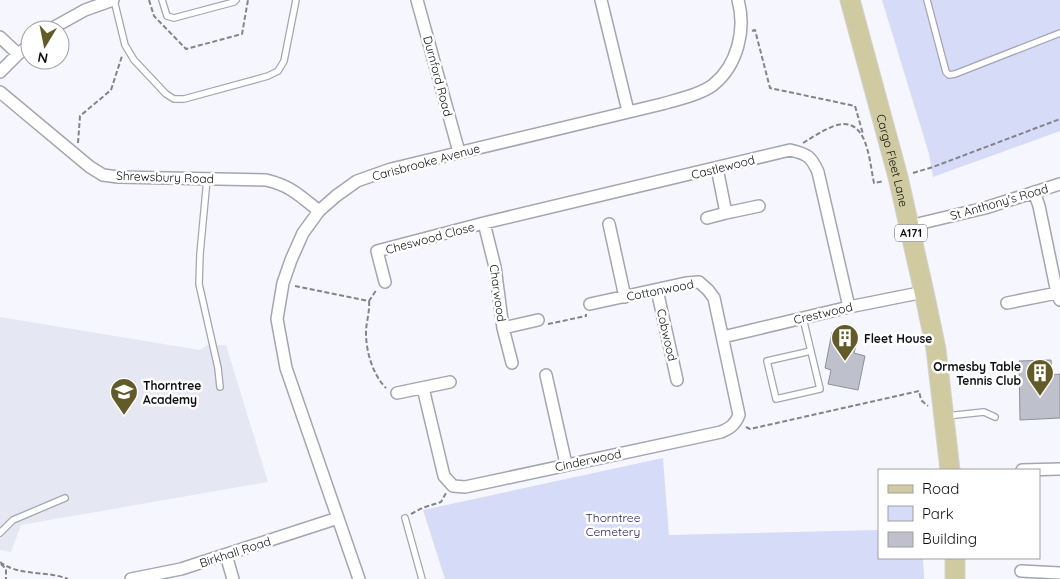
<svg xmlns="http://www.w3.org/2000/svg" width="1060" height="579" viewBox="0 0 1060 579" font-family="Quicksand,sans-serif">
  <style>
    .built { fill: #e5e7f3 }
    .green { fill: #d6dbf8 }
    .building { fill: #bec0cb; stroke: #8d8f9a }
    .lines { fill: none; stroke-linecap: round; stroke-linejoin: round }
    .lane-casing { stroke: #a3a5b0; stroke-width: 8 }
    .street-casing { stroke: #a3a5b0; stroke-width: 14 }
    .primary-casing { stroke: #d4d4d5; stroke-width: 21 }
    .path { stroke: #838489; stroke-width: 2; stroke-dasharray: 5 2.5; stroke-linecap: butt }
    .lane { stroke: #fff; stroke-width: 5.5 }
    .street { stroke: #fff; stroke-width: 11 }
    .primary { stroke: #d0caa0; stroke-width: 19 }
    .labels { text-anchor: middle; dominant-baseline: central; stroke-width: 5; stroke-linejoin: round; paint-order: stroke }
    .shield { fill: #fff; stroke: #56575a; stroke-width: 1 }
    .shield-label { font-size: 11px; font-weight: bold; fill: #0e0f13 }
    .street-label { font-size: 12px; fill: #0e0f13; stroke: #fff }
    .poi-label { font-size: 12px; font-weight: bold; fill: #0e0f13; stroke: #fff; text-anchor: start }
    .park-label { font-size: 12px; fill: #232264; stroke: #fff }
  </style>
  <rect width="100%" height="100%" fill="#f6f7fe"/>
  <path class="built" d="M0 317 200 350 207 345H226L268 482 21 525 11 552 0 550Z"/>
  <path class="green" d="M882 0H1060V131L933 177 929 154Z
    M663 458 669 535 879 530V558H923L924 579H445L423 510Z"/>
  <path class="building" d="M832 332 858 338 854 353 865 356 858 390 828 384 831 370 825 368Z
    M1051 360 1052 375 1060 374V418L1020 420 1019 361Z"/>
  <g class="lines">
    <defs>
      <path id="lane" d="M114 0 125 45 134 60 166 94 174 99H184L268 76 278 71 284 61 296 0
        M162 0 167 16 174 18 234 2 236 0
        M927 0 946 72 949 75 955 74 1060 33
        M207 179 200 254 199 284 218 368 220 387
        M803 318 820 389 776 399 767 361 811 351
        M946 416 984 412 995 417
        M405 518 422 579
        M0 533 13 520 65 498"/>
      <path id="street" d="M417 0 459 152
        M601 0 628 111
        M49 30 85 10 113 0
        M0 37 18 54
        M0 72 18 54 30 45
        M0 92 90 167 103 175 118 177 266 180C291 186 299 195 319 211
        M717 168 726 213 759 206
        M1034 192 1039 206 1057 293 1060 300
        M707 218 726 213
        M484 223 495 267 503 328 538 320
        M609 224 625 297
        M909 226 985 208 1060 184
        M385 282 377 251 484 223 790 150C807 154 811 156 818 172L849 307
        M657 290 677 380
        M1007 303 1057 293
        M503 328 512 363
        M723 337 849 307 924 292
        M546 375 566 464
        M423 388 444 476 453 486 465 487 721 432C730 428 735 425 739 415L714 298 708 290 699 282 686 283 590 304
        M397 393 450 382
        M1022 470 1060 469
        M226 555 233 579
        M1021 571 1060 573
        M131 579 181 569 338 518
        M359 579 286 368 277 319 283 283 291 260 303 233 319 211 336 196 357 181 391 169 662 104C679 99 699 95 713 85 738 65 746 29 738 0"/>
      <g id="primary">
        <path id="s1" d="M850 0 898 177 924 292 936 349 950 470"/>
        <path d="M955 579V558"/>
      </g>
    </defs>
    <use href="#lane" class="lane-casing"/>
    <use href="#street" class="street-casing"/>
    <use href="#primary" class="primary-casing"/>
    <path class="path" d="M149 0 154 16 186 49 242 34 248 0
      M752 31 755 30 770 88 855 106 863 134
      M78 143 80 116 111 90 122 56
      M803 143C813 137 823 130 834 126 868 114 869 161 874 183L884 181
      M913 173 933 167 1060 119
      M295 286 369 301 377 289
      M369 301C370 312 366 322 366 333 366 352 373 375 386 388
      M548 324 586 316V314
      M746 427 750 429 919 391 921 400 928 406
      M411 514 422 508 441 502 446 493
      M0 562C20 577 46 570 68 579
      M1 564 6 569V579"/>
    <use href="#lane" class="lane"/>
    <use href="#street" class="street"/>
    <use href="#primary" class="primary"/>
  </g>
  <defs>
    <symbol id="building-pin" viewBox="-11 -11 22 30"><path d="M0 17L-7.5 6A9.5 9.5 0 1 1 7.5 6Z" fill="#635b27" stroke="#fff"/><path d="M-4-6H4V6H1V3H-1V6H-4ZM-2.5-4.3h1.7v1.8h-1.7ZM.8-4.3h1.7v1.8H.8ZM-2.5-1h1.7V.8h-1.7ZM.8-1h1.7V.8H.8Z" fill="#fff"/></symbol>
    <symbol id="school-pin" viewBox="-11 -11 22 30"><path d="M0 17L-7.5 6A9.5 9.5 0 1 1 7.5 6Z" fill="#635b27" stroke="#fff"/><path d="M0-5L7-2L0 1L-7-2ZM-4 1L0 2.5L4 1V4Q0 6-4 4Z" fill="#fff"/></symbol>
  </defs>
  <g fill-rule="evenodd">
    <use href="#building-pin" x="829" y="322" width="32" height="43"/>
    <use href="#building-pin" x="1024" y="357" width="32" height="43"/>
    <use href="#school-pin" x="108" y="376" width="32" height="43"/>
  </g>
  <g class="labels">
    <rect class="shield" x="895" y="224.5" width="32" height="17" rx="4"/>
    <g class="shield-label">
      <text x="911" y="233">A171</text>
    </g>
    <g class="street-label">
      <text transform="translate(438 76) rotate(75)">Durnford Road</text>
      <text stroke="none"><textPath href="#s1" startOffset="166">Cargo Fleet Lane</textPath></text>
      <text transform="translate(426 162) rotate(-15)">Carisbrooke Avenue</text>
      <text transform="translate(723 167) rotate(-14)">Castlewood</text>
      <text transform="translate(165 177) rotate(2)">Shrewsbury Road</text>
      <text transform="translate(999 202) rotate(-16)">St Anthony's Road</text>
      <text transform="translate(430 238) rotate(-15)">Cheswood Close</text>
      <text transform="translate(660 290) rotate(-11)">Cottonwood</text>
      <text transform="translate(498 293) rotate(82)">Charwood</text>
      <text transform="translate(823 313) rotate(-13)">Crestwood</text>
      <text transform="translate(667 335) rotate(77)">Cobwood</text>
      <text transform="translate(588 460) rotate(-12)">Cinderwood</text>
      <text transform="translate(235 552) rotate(-18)">Birkhall Road</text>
    </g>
    <g class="poi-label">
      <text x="864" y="338">Fleet House</text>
      <text x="1021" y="366" text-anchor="end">Ormesby Table<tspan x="1021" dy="14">Tennis Club</tspan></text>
      <text x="143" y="385">Thorntree<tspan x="143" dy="14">Academy</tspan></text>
    </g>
    <g class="park-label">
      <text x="613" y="517">Thorntree<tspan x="613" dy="14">Cemetery</tspan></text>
    </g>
  </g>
  <rect x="878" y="469" width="162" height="90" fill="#ffffff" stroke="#9f9fa1"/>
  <rect x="888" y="485" width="25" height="8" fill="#d0caa0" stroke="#9f9fa1"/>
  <text x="922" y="494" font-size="15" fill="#0e0f13">Road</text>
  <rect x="888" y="506" width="25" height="15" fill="#d6dbf8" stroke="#9f9fa1"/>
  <text x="922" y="519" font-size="15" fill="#0e0f13">Park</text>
  <rect x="888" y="532" width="25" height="15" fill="#bec0cb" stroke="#9f9fa1"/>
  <text x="922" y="544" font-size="15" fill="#0e0f13">Building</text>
  <g transform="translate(45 45) rotate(190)"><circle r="24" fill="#ffffff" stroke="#9f9fa1"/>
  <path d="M0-4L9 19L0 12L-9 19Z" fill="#635b27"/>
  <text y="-8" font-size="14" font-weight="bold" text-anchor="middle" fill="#0e0f13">N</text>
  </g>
</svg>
